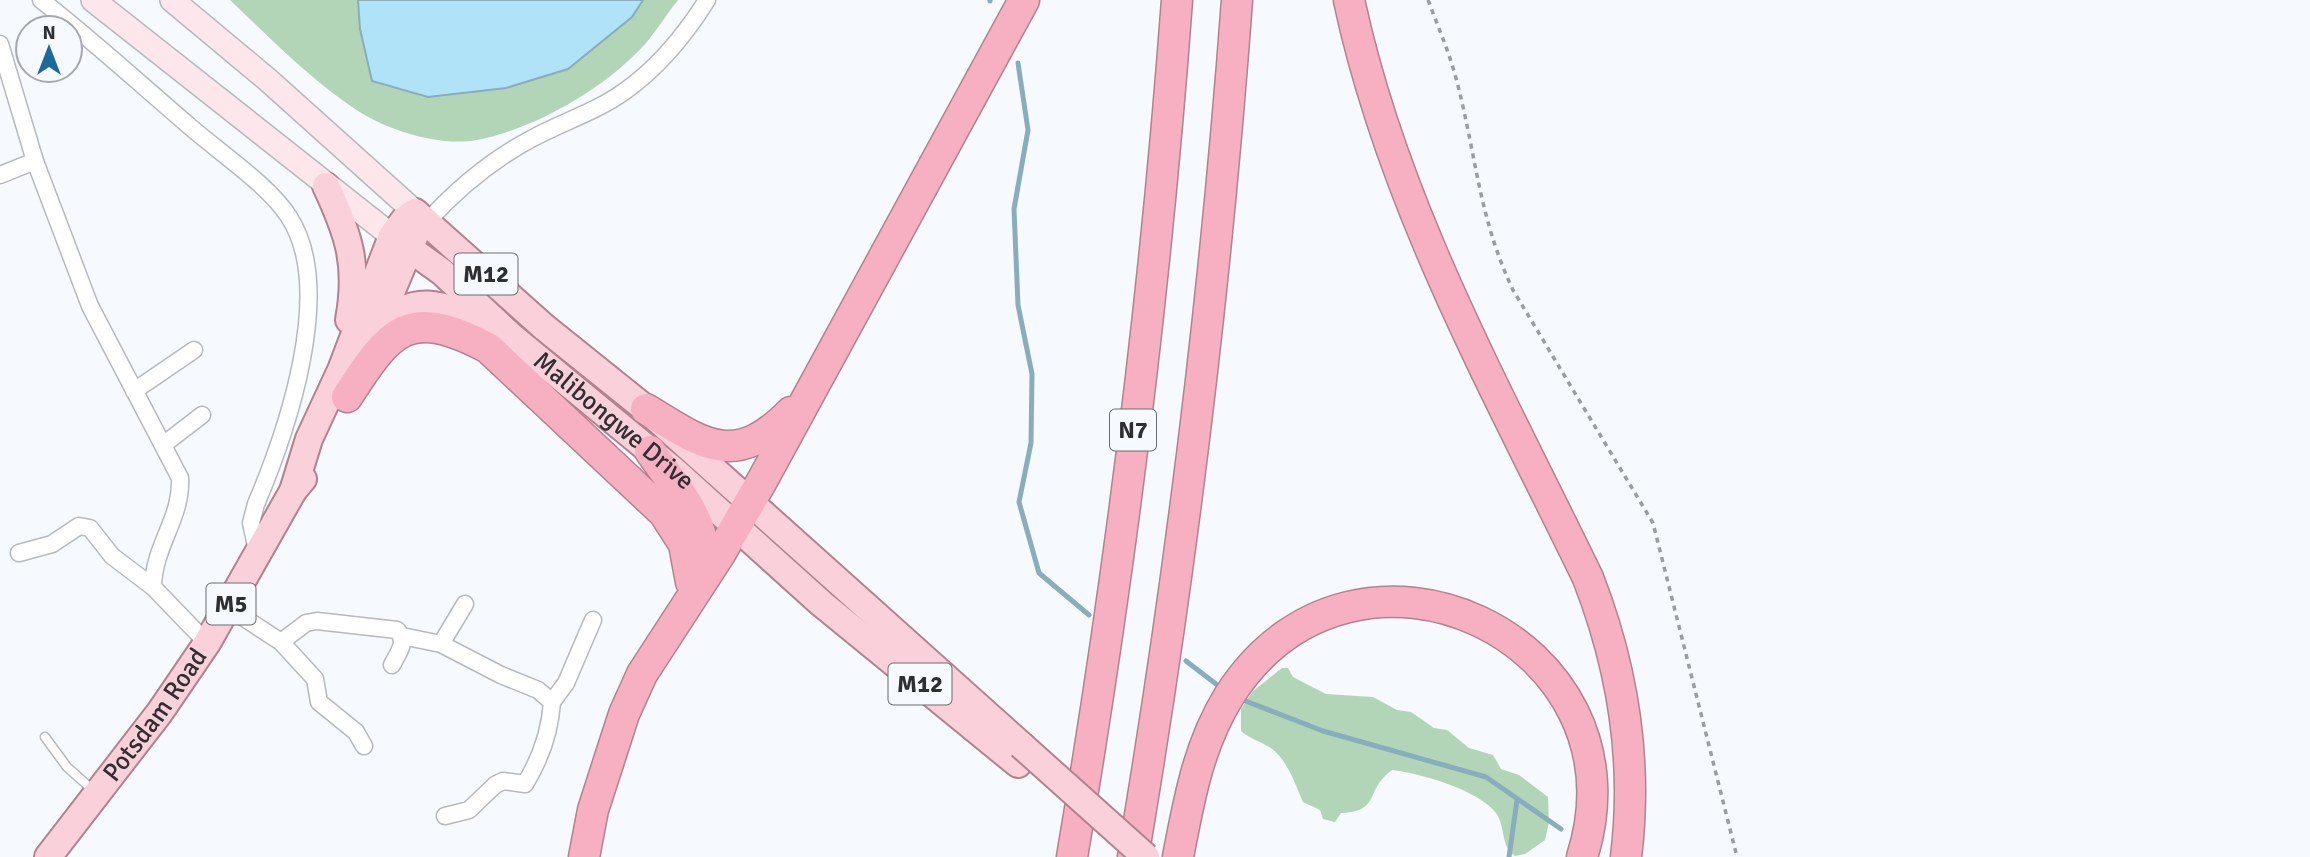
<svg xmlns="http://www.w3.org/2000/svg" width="2310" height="857" viewBox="0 0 2310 857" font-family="Signika,sans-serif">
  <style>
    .green { fill: #b3d5b7 }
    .water { fill: #b0e3f7; stroke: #89adbc; stroke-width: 2 }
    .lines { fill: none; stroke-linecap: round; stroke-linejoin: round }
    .stream { stroke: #89adbc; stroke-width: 5 }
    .lane-casing { stroke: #b6b9bd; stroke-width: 11 }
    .street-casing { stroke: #b6b9bd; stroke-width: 19 }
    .secondary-casing { stroke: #b6b9bd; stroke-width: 26 }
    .primary-casing { stroke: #b1838f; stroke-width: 30 }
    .highway-casing { stroke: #b1838f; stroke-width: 33 }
    .path { stroke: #9a9ca0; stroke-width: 3.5; stroke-dasharray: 5 5; stroke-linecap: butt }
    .lane { stroke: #fff; stroke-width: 8 }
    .street { stroke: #fff; stroke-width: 16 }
    .secondary { stroke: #fde7ec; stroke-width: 23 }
    .primary { stroke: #fad0da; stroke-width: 26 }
    .highway { stroke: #f7b0c1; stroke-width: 30 }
    .primary-bridge-casing { stroke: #b1838f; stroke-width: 30; stroke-linecap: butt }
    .primary-bridge { stroke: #fad0da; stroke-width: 26 }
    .labels { text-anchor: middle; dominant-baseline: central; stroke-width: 6; stroke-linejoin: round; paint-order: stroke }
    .shield { fill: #f6f9fe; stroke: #6a6c6e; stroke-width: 2 }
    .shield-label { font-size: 24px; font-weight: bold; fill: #2e2f31 }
    .street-label { font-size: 26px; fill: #2e2f31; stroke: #f6f9fe }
  </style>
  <rect width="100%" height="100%" fill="#f6f9fe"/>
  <path class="green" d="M230 0H358L360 29 632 17 643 0H678C667 14 657 30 646 43 606 88 535 129 477 140 439 147 386 130 355 109 309 78 270 38 230 0Z
    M1282 668H1288L1293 677 1326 694 1373 697 1397 710 1411 712 1434 728 1447 730 1469 748 1493 755 1501 769 1519 775 1548 797 1549 822 1545 840 1525 854 1515 856C1500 846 1506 827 1496 813 1479 790 1419 773 1392 770 1363 792 1382 811 1341 813L1335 822 1323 819 1320 810 1303 802C1295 784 1288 761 1271 748 1262 742 1250 739 1241 731V709L1253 691Z"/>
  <path class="water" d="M358 0H643L632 17 568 69 506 88 428 97 372 81 360 29Z"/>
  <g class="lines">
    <path class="stream" d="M990 0V1
      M1018 63 1028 130 1014 209 1018 305 1032 374 1031 443 1019 502 1039 573 1089 615
      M1186 661 1216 684
      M1243 700 1323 731 1486 777 1561 829
      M1509 857 1517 800"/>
    <defs>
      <path id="lane" d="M45 737 67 767 95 792"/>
      <path id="street" d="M41 0C91 39 138 82 187 124 216 150 269 185 289 217 336 289 287 431 256 504L251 523 258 555
        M0 44 35 161 90 306 180 478C182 519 154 544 153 587L207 643
        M0 175 35 161
        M427 222C456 190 492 160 531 139 562 122 596 112 625 91 659 67 685 35 707 0
        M134 391 194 350
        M163 445 202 415
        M19 553 52 544 79 526 90 528 112 556 153 587
        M229 608 281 642 315 679 319 702 356 732 364 746
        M402 636 441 644 501 675 538 690 552 702C550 732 541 758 525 784L503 781 495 785 469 810 445 816
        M281 642 306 623 317 621 397 630C408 642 398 653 392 665
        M441 644 465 604
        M552 702 566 683 593 620"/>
      <path id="secondary" d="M93 0 392 236
        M172 0 268 80 415 212"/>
      <g id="primary">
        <path d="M326 186C349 235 359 265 349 320"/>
        <path id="s1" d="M392 236 442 272 511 336 672 469 822 604 1018 764"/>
        <path d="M378 330C414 289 444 305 487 325"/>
        <path d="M360 367 415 235"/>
        <path d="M293 491 309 439 341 370 392 236 405 219 415 212 544 327 646 409 1021 745"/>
        <path id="s2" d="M48 857 160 712 207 643 293 491 303 479"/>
      </g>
      <path id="highway" d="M1349 0C1393 206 1497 390 1588 578 1623 668 1638 760 1626 857
        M347 397C391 329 408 306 488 348L664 513 684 544 691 582
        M646 409C704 445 735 469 791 412
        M650 451C669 479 701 514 703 549
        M584 857 593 810 624 714 642 674 720 554 763 479 1024 0
        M1072 857C1120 574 1156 287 1177 0
        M1133 857C1181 573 1216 287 1237 0
        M1178 857C1189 800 1198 746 1229 696 1354 499 1651 639 1582 857"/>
    </defs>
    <use href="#lane" class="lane-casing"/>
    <use href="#street" class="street-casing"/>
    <use href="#secondary" class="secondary-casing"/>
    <use href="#primary" class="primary-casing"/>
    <use href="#highway" class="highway-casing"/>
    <path class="path" d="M1428 0C1437 24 1447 47 1454 71 1476 149 1477 214 1513 290L1653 523 1737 857"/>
    <use href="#lane" class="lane"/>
    <use href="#street" class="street"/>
    <use href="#secondary" class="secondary"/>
    <use href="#primary" class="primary"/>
    <use href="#highway" class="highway"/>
    <defs>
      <path id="primary-bridge" d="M1021 745 1146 857"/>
    </defs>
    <use href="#primary-bridge" class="primary-bridge-casing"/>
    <use href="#primary-bridge" class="primary-bridge"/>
  </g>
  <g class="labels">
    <g class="shield">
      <rect x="454.5" y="253.5" width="63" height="41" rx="5"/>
      <rect x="1110" y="409.5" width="46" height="41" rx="5"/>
      <rect x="206.5" y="583.5" width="49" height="41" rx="5"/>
      <rect x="888.5" y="663.5" width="63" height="41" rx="5"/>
    </g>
    <g class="shield-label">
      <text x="486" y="274">M12</text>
      <text x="1133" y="430">N7</text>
      <text x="231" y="604">M5</text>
      <text x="920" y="684">M12</text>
    </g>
    <g class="street-label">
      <text stroke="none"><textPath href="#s1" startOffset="289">Malibongwe Drive</textPath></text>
      <text stroke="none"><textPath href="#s2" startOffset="178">Potsdam Road</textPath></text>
    </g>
  </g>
  <g transform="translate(49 49)"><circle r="33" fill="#f6f9fe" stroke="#a6a8ac" stroke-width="2"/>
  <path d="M0-5L12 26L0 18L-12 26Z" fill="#1d699c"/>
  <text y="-10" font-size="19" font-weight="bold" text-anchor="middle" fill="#2e2f31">N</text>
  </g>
</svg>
